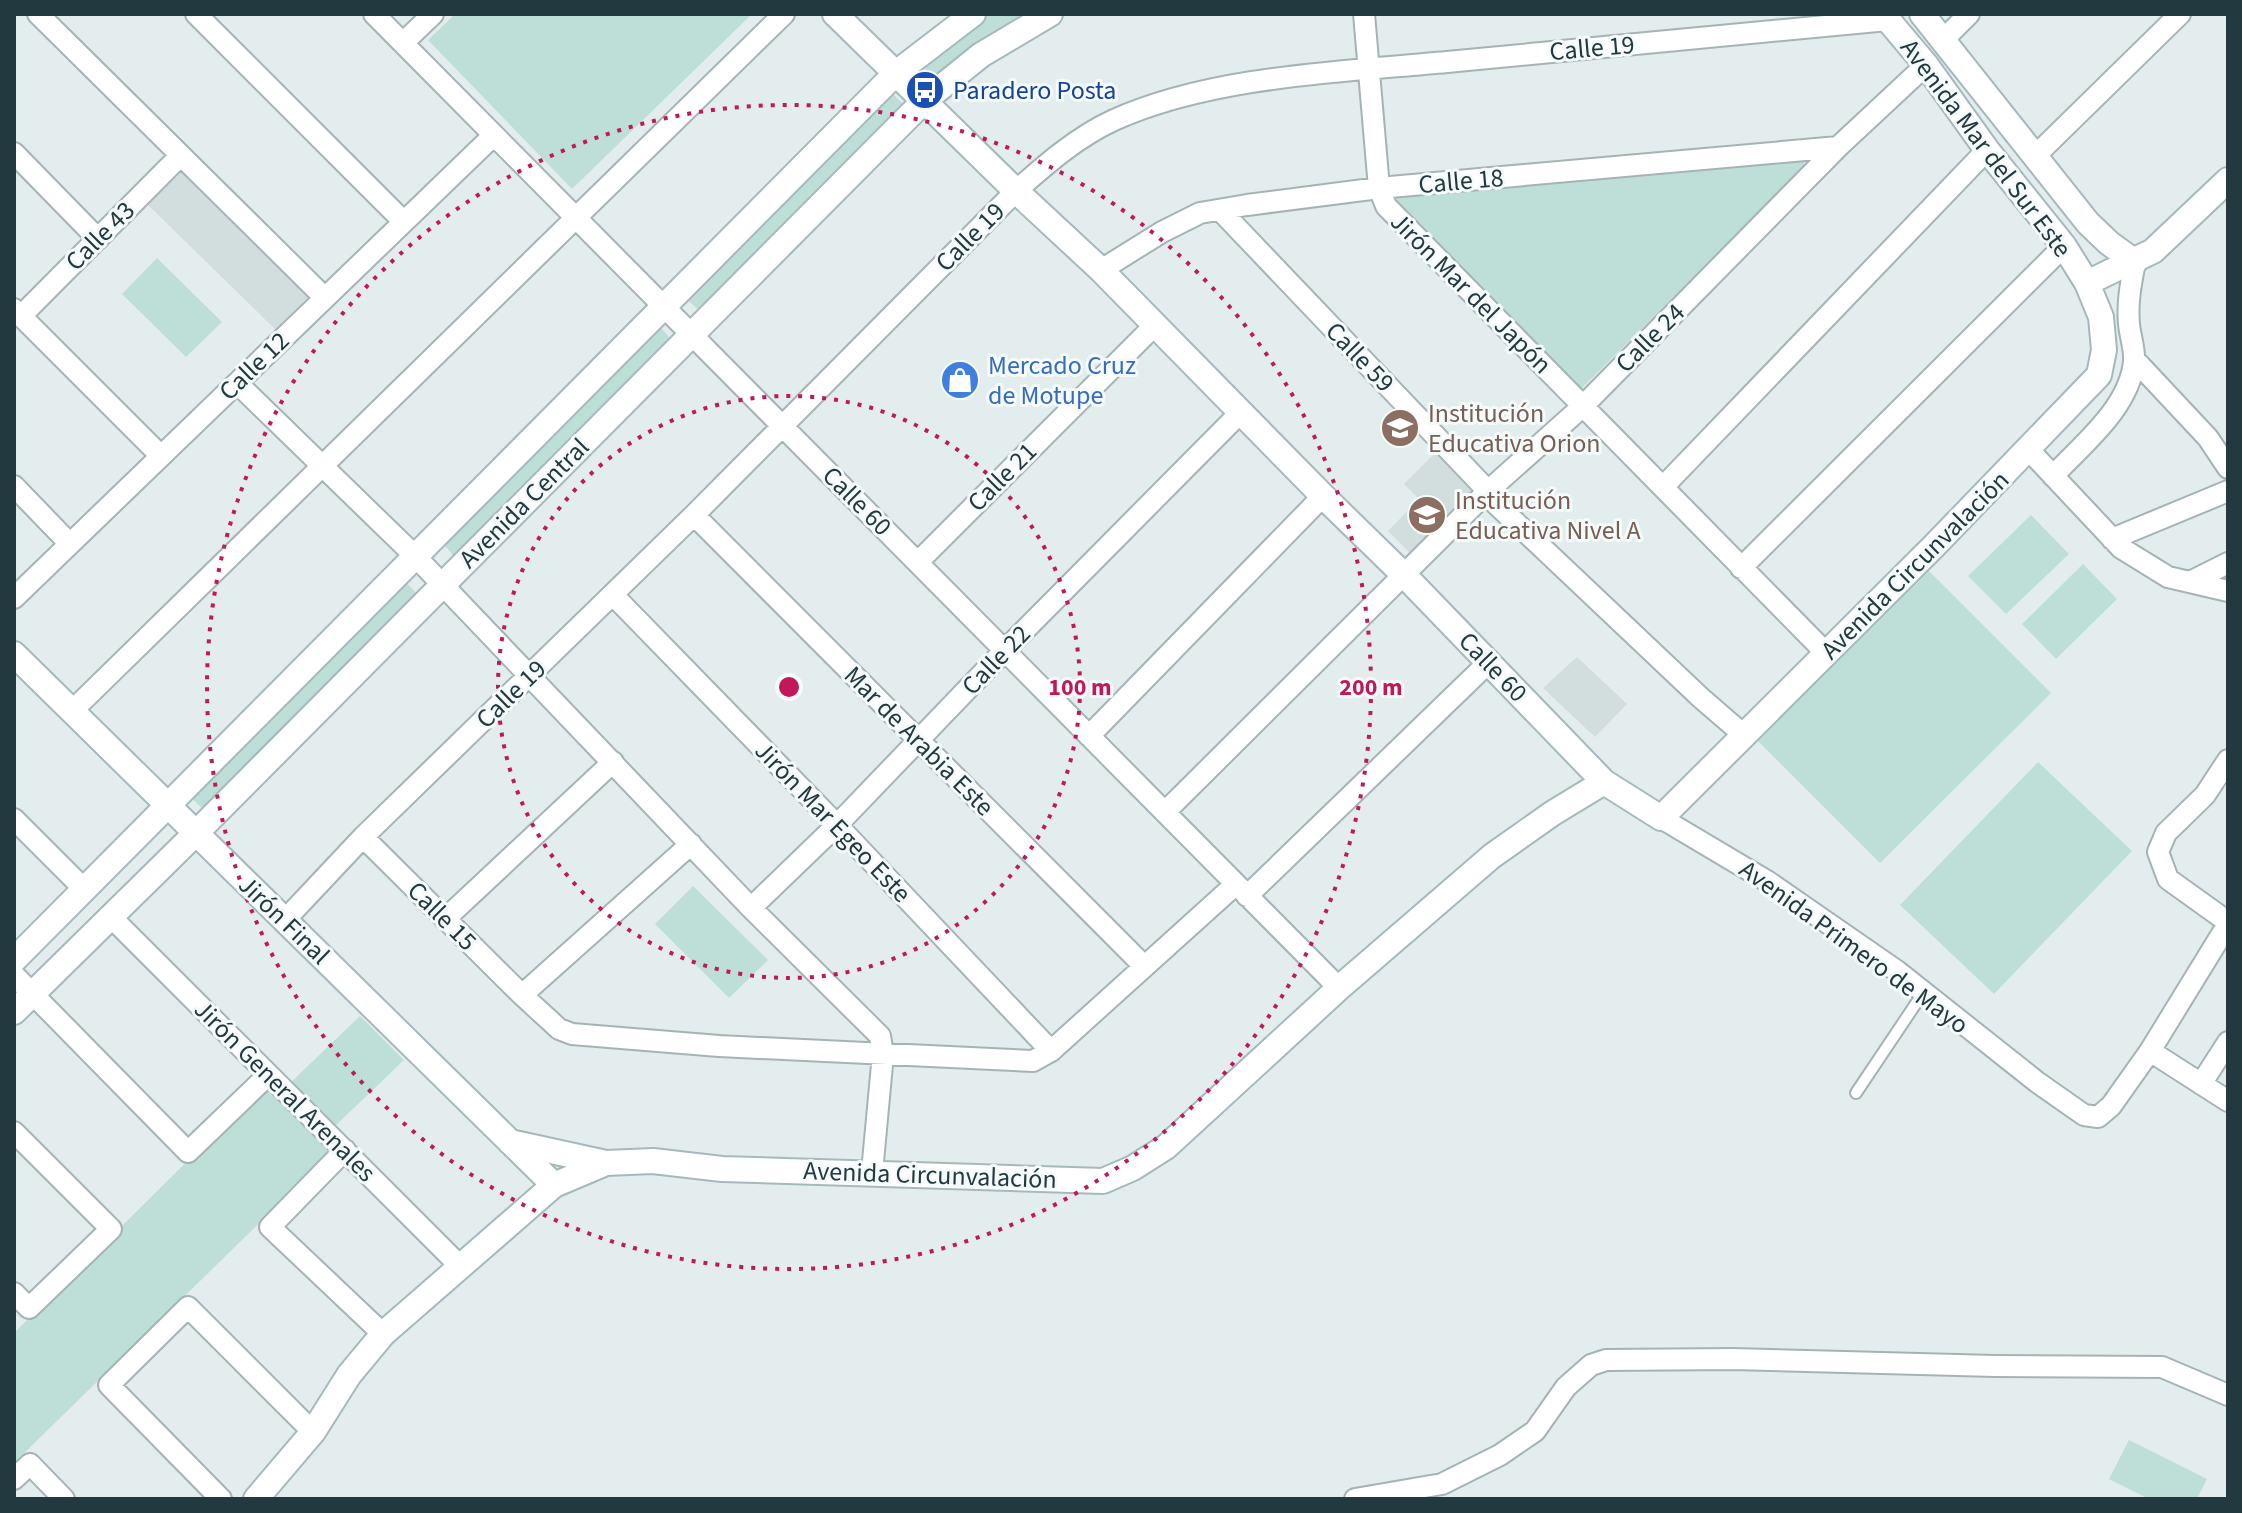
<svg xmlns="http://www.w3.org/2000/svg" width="2242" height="1513" viewBox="0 0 2242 1513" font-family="'Source Sans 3',sans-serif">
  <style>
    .built { fill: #d2ddde }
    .green { fill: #bddfd7 }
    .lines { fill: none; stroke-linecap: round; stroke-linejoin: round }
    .lane-casing { stroke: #a6b3b6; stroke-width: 14 }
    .street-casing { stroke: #a6b3b6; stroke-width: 24 }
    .secondary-casing { stroke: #a5b9bd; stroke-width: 28 }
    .lane { stroke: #fff; stroke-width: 10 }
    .street { stroke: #fff; stroke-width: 20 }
    .secondary { stroke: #fff; stroke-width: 24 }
    .ring { fill: none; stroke: #c2185b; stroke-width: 4; stroke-dasharray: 4 8 }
    .labels { text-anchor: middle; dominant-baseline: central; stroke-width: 6; stroke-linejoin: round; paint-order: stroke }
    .street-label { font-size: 26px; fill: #233940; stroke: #f5fafa }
    .transit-label { font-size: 26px; fill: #164399; stroke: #f5fafa; text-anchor: start }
    .shop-label { font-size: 26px; fill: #366cbe; stroke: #f5fafa; text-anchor: start }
    .education-label { font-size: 26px; fill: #785e54; stroke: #f5fafa; text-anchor: start }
    .centre { fill: #c2185b; stroke: #f5fafa; stroke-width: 4 }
    .ring-label { font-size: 24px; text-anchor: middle; font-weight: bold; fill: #c2185b; stroke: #f5fafa; stroke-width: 6; stroke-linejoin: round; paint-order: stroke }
  </style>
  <rect width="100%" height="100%" fill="#e4edee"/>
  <path class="built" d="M182 172 309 296 276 330 148 205Z
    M1437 451 1475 489 1411 554 1388 531 1419 499 1404 484Z
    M1577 657 1627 704 1595 737 1543 688Z"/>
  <path class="green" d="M455 14H752L572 189 428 40Z
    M984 14H1029L939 83 921 65Z
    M891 92 907 108 701 312 685 298Z
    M1803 161 1805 166 1576 394 1390 202 1391 197Z
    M157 258 222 322 186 357 122 294Z
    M659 325 673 342 455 558 442 542Z
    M2031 515 2069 554 2006 614 1968 576Z
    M2083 564 2117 599 2056 659 2022 624Z
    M1929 571 2051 693 1880 863 1758 741Z
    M405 581 419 596 202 808 189 796Z
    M2038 762 2132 851 1994 994 1900 905Z
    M693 886 768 960 729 998 655 924Z
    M360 1016 404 1060 332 1129 288 1085Z
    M266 1083 333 1151 14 1463V1333Z
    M2129 1440 2207 1479 2197 1499H2149L2109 1479Z"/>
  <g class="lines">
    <defs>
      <path id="lane" d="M1856 1093 1923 993"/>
      <path id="street" d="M38 14 325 298
        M196 14 404 222
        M374 14 1339 988
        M1364 14 1379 188 1386 206 1827 654
        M1943 40 1969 14
        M403 43 433 14
        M14 153 98 239
        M2035 156 2180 14
        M1220 210 1488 491 1496 504 1701 698 1745 736
        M1101 270 1162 232 1200 213 1247 205 1379 188 1838 147
        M14 309 161 456
        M21 316 180 156
        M2134 359 2208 438 2228 468
        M237 383 416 557 751 908 880 1036 883 1054 872 1172
        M2028 449 2121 548 2168 577 2228 591
        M2053 476C2083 444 2130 407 2134 361 2135 349 2130 336 2129 324 2127 302 2131 283 2135 262
        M14 486 70 544
        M1663 487 1987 150
        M694 515 1144 966
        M2112 539 2228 491
        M918 562 1155 325
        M1741 568 2064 246
        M2190 582 2228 563
        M613 595 837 825 1051 1051
        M14 598 494 135
        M71 712 784 14
        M1089 736 1323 496
        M2228 760 2205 795 2166 833 2158 852 2168 879 2228 922
        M1166 811 1488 491 1583 406 1838 147 1926 65
        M1661 818 1767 881 1897 971 2037 1082 2084 1115 2098 1117 2111 1106 2150 1051 2228 924
        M14 819 85 890
        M363 837 522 995 559 1029 572 1034 719 1046 1033 1061 1051 1051 1236 884
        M1247 896 1489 662
        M751 908 837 825 1005 650 1241 412
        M111 917 460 1266
        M445 919 613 762
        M284 921 363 837 694 515 1016 191C1045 165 1077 137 1114 120 1212 76 1340 72 1447 62 1594 48 1741 34 1888 20
        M14 975 188 1152 268 1075
        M522 995 691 844
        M2150 1051 2228 1101
        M2201 1084 2228 1042
        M14 1132 111 1229 29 1308 14 1293
        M345 1150 270 1227 383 1334
        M14 1479 30 1464 64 1499
        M221 1499 109 1385 188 1307 313 1432
        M1355 1499 1442 1484 1500 1455 1535 1431 1566 1387 1591 1365 1606 1360 1733 1359 1995 1366 2162 1367 2228 1395"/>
      <path id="secondary" d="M835 14 1016 191 1101 270 1323 496 1405 576 1604 782 1661 818 1934 546 2099 375 2104 350 2101 317 2087 283 2064 246 1987 150 1926 65 1883 14
        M1922 14 2088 223 2109 243 2135 262
        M2087 283 2153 251 2228 180
        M14 654 554 1185
        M14 960 896 73 973 14
        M14 1012 195 834 924 101 981 55 1050 14
        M510 1142 606 1163
        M256 1499 313 1432 349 1375 383 1334 554 1185 606 1163 653 1161 722 1169 1103 1181 1133 1168 1166 1147 1339 988 1492 856 1553 813 1604 782"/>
    </defs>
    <use href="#lane" class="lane-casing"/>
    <use href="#street" class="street-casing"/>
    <use href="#secondary" class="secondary-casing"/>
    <use href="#lane" class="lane"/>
    <use href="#street" class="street"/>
    <use href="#secondary" class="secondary"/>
  </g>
  <g class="ring">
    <circle cx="789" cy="687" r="291"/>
    <circle cx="789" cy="687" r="582"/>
  </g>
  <defs>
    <symbol id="bus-disc" viewBox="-11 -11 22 22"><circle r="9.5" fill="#1a4fb4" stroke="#f5fafa"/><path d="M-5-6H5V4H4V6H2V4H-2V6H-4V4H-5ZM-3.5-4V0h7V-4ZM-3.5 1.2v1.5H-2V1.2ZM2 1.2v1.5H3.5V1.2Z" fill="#fff"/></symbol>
    <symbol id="shop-disc" viewBox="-11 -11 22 22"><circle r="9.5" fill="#3f7fe0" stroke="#f5fafa"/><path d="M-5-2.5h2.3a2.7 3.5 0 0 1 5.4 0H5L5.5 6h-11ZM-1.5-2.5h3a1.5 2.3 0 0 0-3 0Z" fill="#fff"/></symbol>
    <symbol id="school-disc" viewBox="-11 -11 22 22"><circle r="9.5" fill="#8d6e63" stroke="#f5fafa"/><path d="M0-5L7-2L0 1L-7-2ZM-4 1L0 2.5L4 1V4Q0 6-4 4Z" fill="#fff"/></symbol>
  </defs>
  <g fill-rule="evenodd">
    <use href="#bus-disc" x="903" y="68" width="44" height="44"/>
    <use href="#shop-disc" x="938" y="358" width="44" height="44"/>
    <use href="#school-disc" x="1378" y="406" width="44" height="44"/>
    <use href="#school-disc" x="1405" y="493" width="44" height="44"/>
  </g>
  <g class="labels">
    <g class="street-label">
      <text transform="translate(1592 48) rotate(-5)">Calle 19</text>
      <text transform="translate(1986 148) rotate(53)">Avenida Mar del Sur Este</text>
      <text transform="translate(1461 181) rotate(-5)">Calle 18</text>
      <text transform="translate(100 236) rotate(-45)">Calle 43</text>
      <text transform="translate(970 237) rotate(-45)">Calle 19</text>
      <text transform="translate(1471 293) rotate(45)">Jirón Mar del Japón</text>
      <text transform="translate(1650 338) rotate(-45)">Calle 24</text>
      <text transform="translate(1360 357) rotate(46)">Calle 59</text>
      <text transform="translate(254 366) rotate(-44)">Calle 12</text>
      <text transform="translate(1002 477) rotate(-45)">Calle 21</text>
      <text transform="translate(857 501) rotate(45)">Calle 60</text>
      <text transform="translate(524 503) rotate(-45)">Avenida Central</text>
      <text transform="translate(1915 565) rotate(-45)">Avenida Circunvalación</text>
      <text transform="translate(996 660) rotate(-46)">Calle 22</text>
      <text transform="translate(1493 667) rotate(46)">Calle 60</text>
      <text transform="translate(511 694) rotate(-44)">Calle 19</text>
      <text transform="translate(919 741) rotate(45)">Mar de Arabia Este</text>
      <text transform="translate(833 822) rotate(46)">Jirón Mar Egeo Este</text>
      <text transform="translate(442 916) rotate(45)">Calle 15</text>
      <text transform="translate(284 920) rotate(44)">Jirón Final</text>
      <text transform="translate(1854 947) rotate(36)">Avenida Primero de Mayo</text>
      <text transform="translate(285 1091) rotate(45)">Jirón General Arenales</text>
      <text transform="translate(930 1175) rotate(2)">Avenida Circunvalación</text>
    </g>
    <g class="transit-label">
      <text x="953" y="90">Paradero Posta</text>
    </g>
    <g class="shop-label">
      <text x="988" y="365">Mercado Cruz<tspan x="988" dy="30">de Motupe</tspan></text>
    </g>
    <g class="education-label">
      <text x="1428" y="413">Institución<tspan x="1428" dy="30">Educativa Orion</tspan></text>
      <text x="1455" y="500">Institución<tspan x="1455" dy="30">Educativa Nivel A</tspan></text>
    </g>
  </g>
  <circle cx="789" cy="687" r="12" class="centre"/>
  <g class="ring-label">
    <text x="1080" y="695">100 m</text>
    <text x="1371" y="695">200 m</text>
  </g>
  <rect width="2242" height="1513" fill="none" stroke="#233940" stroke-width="32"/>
</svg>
